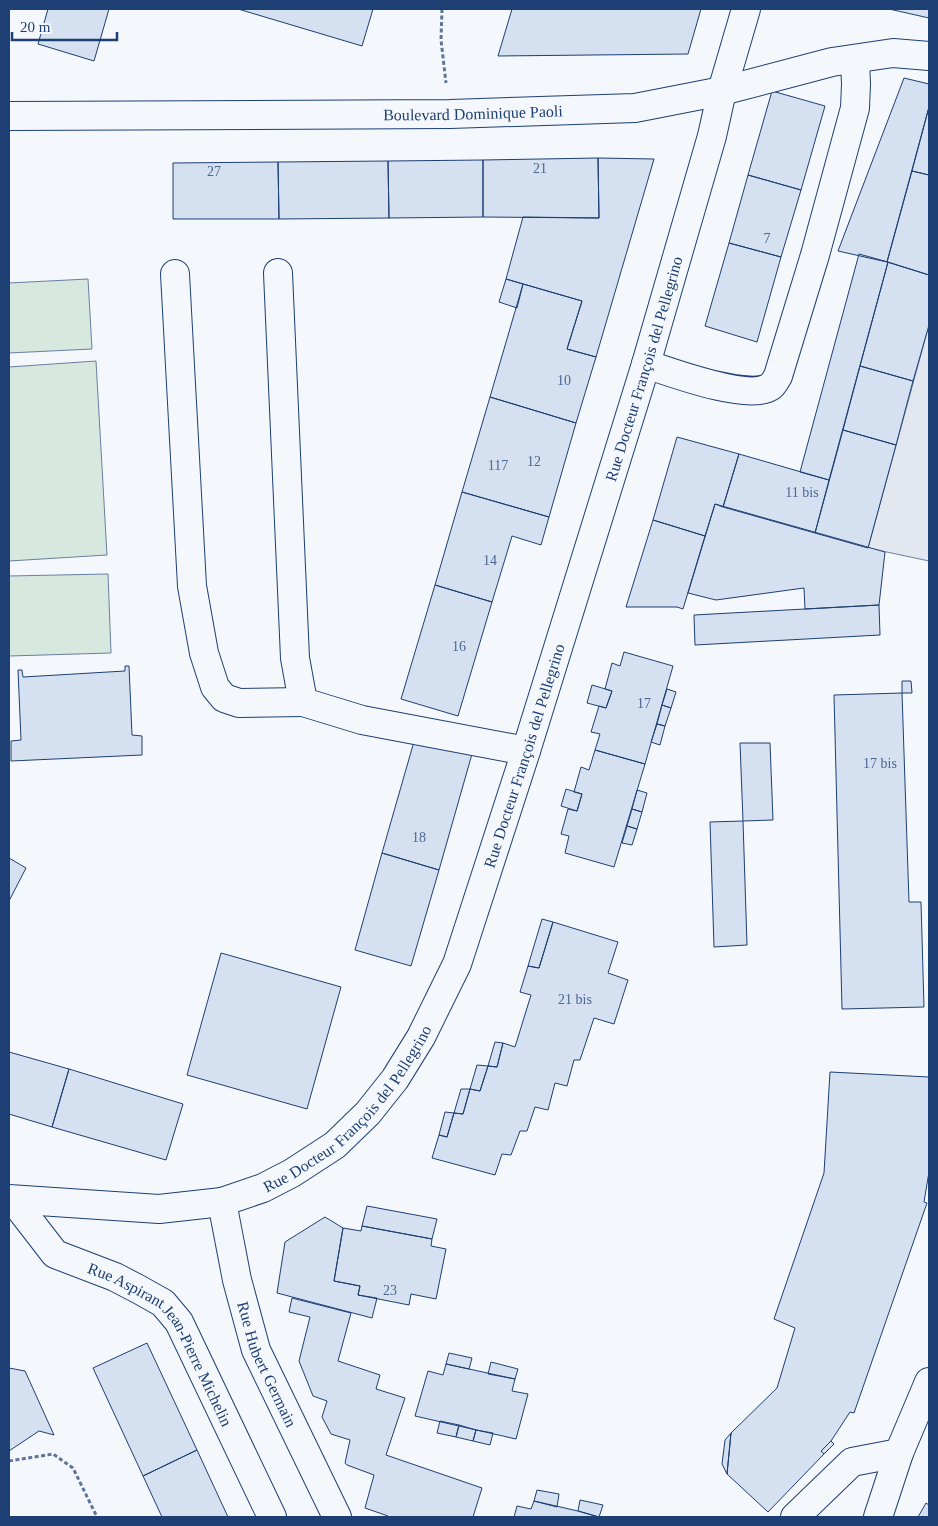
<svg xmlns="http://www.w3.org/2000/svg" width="938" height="1526" viewBox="0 0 938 1526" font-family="'Times New Roman',serif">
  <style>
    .green { fill: #d7e8df; stroke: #687fa3 }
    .parking { fill: #e3e8f0; stroke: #687fa3 }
    .building { fill: #d5e0f0; stroke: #1d3f73 }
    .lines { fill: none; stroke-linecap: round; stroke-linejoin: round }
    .minor-casing { stroke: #1d3f73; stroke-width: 30 }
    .major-casing { stroke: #1d3f73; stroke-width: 30 }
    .path { stroke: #5e769c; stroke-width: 3; stroke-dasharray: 4 2.5; stroke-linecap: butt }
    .minor { stroke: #f4f7fb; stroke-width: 28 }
    .major { stroke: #f4f7fb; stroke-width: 28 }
    .labels { text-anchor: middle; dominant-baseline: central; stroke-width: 4; stroke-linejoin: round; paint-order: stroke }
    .number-label { font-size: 14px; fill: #4b6792 }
    .street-label { font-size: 16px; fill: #1d3f73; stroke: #f4f7fb }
  </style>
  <rect width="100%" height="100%" fill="#f4f7fb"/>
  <path class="green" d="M88 279 92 349 9 353V283Z
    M96 361 107 555 9 561V367Z
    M108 574 111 653 9 656V576Z"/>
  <path class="parking" d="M929 325V561L868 548Z"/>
  <path class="building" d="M48 9H109L94 61 38 44Z
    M238 9H373L362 46Z
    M512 9H701L688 54 498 56Z
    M889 9H929V18Z
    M904 78 929 84V107L887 262 838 251Z
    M772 91 825 106 801 190 748 175Z
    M929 107V175L912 171Z
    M598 158 599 218 483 217V160Z
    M598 158 654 159 596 357 567 349 582 301 506 279 523 217 599 218Z
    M483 160V217L389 218 388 161Z
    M388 161 389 218 279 219 278 162Z
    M278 162 279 219H173V163Z
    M912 171 929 175V275L887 262Z
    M748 175 801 190 781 257 729 243Z
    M729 243 781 257 757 342 705 326Z
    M859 254 888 262 829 480 800 472Z
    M888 262 929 275V325L913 381 860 366Z
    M506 279 523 284 517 308 499 302Z
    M523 284 582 301 567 349 596 357 576 423 490 397Z
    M860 366 913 381 896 445 843 430Z
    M490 397 576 423 549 517 462 492Z
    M843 430 896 445 868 548 815 533Z
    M677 437 739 454 723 507 715 504 705 536 653 520Z
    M739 454 829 480 815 533 723 507Z
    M462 492 549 517 541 545 512 536 492 602 435 585Z
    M715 504 885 552 879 605 805 609 804 588 716 600 688 593Z
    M653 520 705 536 683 609 677 607H626Z
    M435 585 492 602 458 716 401 699Z
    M879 605 880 635 695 645 694 615Z
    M624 652 673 666 645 764 595 750 600 734 591 732 599 706 606 708 612 691 605 689 612 663 620 666Z
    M125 666H129L132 735 142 736V755L11 761V741L21 740 18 670H22L23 677 125 671Z
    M902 681H911L912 693H902Z
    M592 685 612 691 606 708 587 703Z
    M667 689 676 692 671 708 662 705Z
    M902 693 909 902H921L924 1007 842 1009 834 695Z
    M662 705 671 708 665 726 657 724Z
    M657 724 665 726 660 745 651 742Z
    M415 738 472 754 439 870 382 853Z
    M740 743H770L773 820 743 821Z
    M595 750 645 764 614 867 565 853 569 836 561 834 568 809 577 811 582 794 574 792 581 767 589 770Z
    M566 789 582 794 577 811 561 806Z
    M637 790 647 793 642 812 632 809Z
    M632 809 642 812 637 829 627 826Z
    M743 821 747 945 714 947 710 822Z
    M627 826 637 829 632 845 622 843Z
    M382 853 439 870 411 966 355 950Z
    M9 858 26 868 9 901Z
    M542 919 553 922 539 968 528 966Z
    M553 922 618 942 608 973 628 980 614 1024 594 1018 580 1060H574L567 1086 555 1083 548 1110 535 1107 527 1131H520L511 1155 502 1154 495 1175 432 1158 439 1135 447 1137 454 1113 463 1114 470 1089 480 1091 488 1066 497 1067 503 1043 515 1047 531 995 520 992 528 966 539 968Z
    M221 953 341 987 307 1109 187 1075Z
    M495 1042 503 1043 497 1067 488 1066Z
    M9 1052 69 1069 52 1127 9 1114Z
    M477 1065 488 1066 480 1091 470 1089Z
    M69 1069 183 1104 166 1160 52 1127Z
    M830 1072 929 1077V1172L924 1202 927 1203 854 1413 850 1412 831 1441 821 1451 824 1454 768 1512 727 1474 731 1433 777 1388 795 1328 774 1319 824 1173Z
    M461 1089H470L463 1114 454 1113Z
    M445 1112 454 1113 447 1137 439 1135Z
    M367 1206 437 1219 432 1239 362 1226Z
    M325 1217 343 1228 334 1281 360 1286 358 1295 377 1298 372 1318 277 1293 285 1242Z
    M362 1226 432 1239 431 1246 446 1249 436 1299 411 1294 409 1305 358 1295 360 1286 334 1281 343 1228 361 1231Z
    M292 1298 351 1313 338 1361 380 1375 376 1389 405 1398 386 1455 482 1488 473 1517H388V1516L365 1508 374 1475 347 1465 345 1463 350 1440 331 1434 322 1417 327 1401 313 1396 299 1361 310 1317 289 1312Z
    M147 1343 197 1450 143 1476 93 1368Z
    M449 1353 472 1358 469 1369 446 1364Z
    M491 1362 518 1369 515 1379 488 1374Z
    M446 1364 515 1379 512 1391 528 1394 516 1439 415 1416 428 1371 443 1375Z
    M9 1368 25 1371 54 1435 39 1431 9 1451Z
    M440 1421 459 1425 456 1437 437 1433Z
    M459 1425 476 1430 473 1441 456 1437Z
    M476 1430 493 1433 490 1445 473 1441Z
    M731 1433 727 1474 722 1464 725 1440Z
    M831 1441 834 1444 824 1454 821 1451Z
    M197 1450 228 1517H162L143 1476Z
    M537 1490 559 1494 557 1507 534 1501Z
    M580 1500 603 1505 599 1517 578 1511Z
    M534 1501 578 1511 599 1517H514L517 1506 531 1509Z
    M926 1503 929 1505V1517H918Z"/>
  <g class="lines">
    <defs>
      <g id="minor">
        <path d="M278 273 295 658 303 702 362 720 526 751"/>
        <path d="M175 274 192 586 204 653 215 687 224 698 239 703 303 702"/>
        <path d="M646 364C670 372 751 402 771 386 774 384 776 379 778 376L815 255 855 108 856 84 855 59"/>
        <path id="s1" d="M9 1199 159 1209 222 1202 263 1188 292 1173 335 1145 368 1113 395 1079 421 1037 457 964 526 751 646 364 712 136 722 91 746 9"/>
        <path id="s2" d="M14 1201 55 1254 115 1277 138 1289 163 1303 179 1322 272 1517"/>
        <path id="s3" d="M222 1202 237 1280 256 1350 337 1517"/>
        <path d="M795 1517 852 1462 899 1453"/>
        <path d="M878 1517 899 1453 929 1382"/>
      </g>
      <g id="major">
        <path id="s4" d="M9 116 450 114 635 108 722 91 832 62 893 53 929 56"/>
      </g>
    </defs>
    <use href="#minor" class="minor-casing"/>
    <use href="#major" class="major-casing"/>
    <path class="path" d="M442 9 441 40 446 83
      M9 1461 53 1454 73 1468 97 1517"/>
    <use href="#minor" class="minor"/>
    <use href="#major" class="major"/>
  </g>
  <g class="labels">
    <g class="number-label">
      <text x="540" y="168">21</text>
      <text x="214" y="171">27</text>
      <text x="767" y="238">7</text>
      <text x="564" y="380">10</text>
      <text x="534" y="461">12</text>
      <text x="498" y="465">117</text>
      <text x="802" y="492">11 bis</text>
      <text x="490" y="560">14</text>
      <text x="459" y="646">16</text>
      <text x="644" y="703">17</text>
      <text x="880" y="763">17 bis</text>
      <text x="419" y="837">18</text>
      <text x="575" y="999">21 bis</text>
      <text x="390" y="1290">23</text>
    </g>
    <g class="street-label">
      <text stroke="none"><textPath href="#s4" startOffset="464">Boulevard Dominique Paoli</textPath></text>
      <text stroke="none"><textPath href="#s1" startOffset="1185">Rue Docteur François del Pellegrino</textPath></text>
      <text stroke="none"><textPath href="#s1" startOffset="780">Rue Docteur François del Pellegrino</textPath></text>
      <text stroke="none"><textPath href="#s1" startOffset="375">Rue Docteur François del Pellegrino</textPath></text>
      <text stroke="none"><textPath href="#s2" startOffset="214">Rue Aspirant Jean-Pierre Michelin</textPath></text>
      <text stroke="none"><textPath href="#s3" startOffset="169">Rue Hubert Germain</textPath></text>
    </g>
  </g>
  <rect width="938" height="1526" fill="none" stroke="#1d3f73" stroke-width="20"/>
  <path d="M12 32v8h105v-8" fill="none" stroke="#1d3f73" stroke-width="2.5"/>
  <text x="20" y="32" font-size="15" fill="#1d3f73" stroke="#f4f7fb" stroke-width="4" paint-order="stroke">20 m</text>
</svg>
